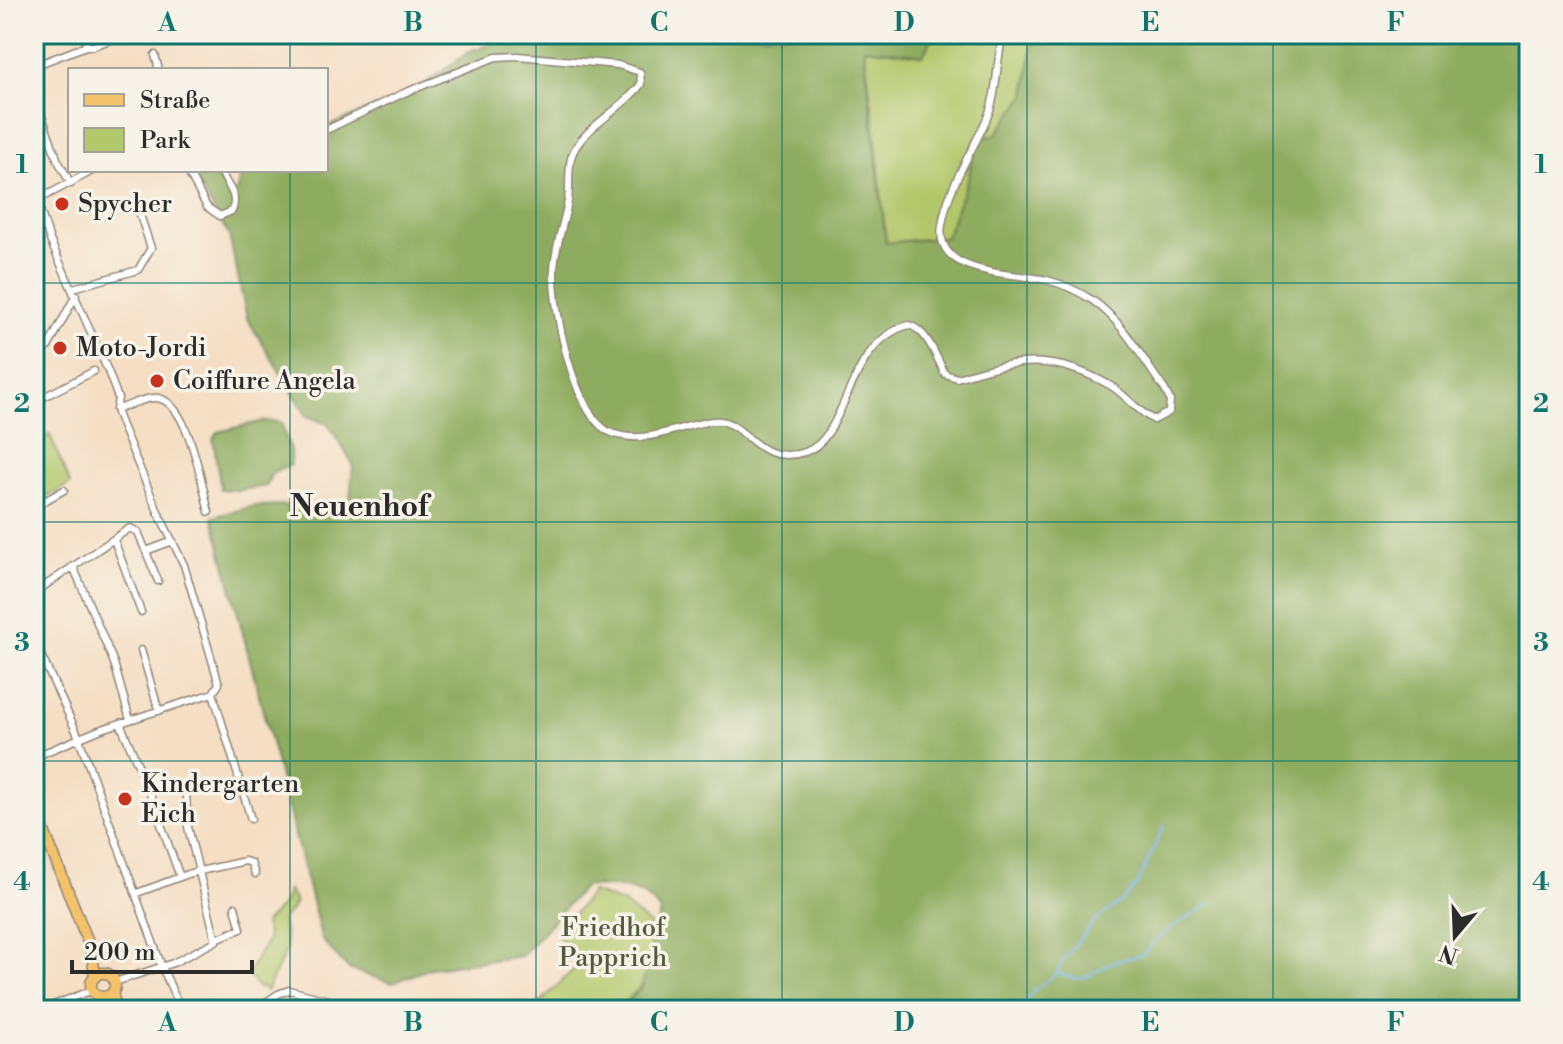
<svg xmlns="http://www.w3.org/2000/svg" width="1563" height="1044" viewBox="0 0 1563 1044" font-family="'Libre Bodoni',serif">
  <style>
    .green { fill: #b3c76b; stroke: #6f794b; stroke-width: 2 }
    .forest { fill: #8eac5f; stroke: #5c6c45; stroke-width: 2 }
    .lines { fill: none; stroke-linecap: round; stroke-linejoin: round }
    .stream { stroke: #77b6ea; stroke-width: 2 }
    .minor-casing { stroke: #908477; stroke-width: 9 }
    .primary-casing { stroke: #908477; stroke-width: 13 }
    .minor { stroke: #fff; stroke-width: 6 }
    .primary { stroke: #f3c26a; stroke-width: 10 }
    .grid { fill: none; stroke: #0f766e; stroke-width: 2; stroke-opacity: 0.55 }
    .poi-dot { fill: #c8321e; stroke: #f7f3e8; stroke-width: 3 }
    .labels { text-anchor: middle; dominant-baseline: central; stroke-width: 7; stroke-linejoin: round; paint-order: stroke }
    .poi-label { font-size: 26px; fill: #2b2b2b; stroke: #f7f3e8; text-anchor: start }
    .park-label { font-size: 26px; fill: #545a3e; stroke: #f7f3e8 }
    .quarter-label { font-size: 30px; font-weight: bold; fill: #2b2b2b; stroke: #f7f3e8 }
    .neatline { fill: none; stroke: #0f766e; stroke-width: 3 }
    .grid-label { font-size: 26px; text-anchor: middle; font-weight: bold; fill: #0f766e }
  </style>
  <rect width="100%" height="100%" fill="#f7f3e8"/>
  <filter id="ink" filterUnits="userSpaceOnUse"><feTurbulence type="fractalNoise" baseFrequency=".0125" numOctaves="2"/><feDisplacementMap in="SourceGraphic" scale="16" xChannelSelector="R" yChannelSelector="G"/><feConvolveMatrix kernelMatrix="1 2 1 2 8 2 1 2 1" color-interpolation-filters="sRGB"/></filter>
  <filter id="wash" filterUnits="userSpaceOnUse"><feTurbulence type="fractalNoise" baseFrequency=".006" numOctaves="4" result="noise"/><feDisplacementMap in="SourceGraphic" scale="32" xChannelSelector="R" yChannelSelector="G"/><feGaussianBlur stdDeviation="1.8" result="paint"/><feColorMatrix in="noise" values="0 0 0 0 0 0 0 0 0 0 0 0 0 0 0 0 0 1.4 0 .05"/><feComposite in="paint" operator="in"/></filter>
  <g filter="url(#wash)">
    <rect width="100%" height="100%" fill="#f5dec3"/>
    <path class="green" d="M935 34H1034L1026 95 996 135 976 139 969 176 946 237 886 243 875 128 864 47 923 55Z
      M50 435 70 484 34 504V443Z
      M287 890 295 901 291 910 282 919 287 949 266 991 262 987 259 989 247 975 268 938 264 924 284 903Z
      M592 892 624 904 656 930 643 984 618 1010H533L580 963 557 934Z"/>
    <path class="forest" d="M526 34H935L923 55 864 48 886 243 946 237 969 176 976 139 996 135 1026 95 1034 34H1529V1010H621L642 987 660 911C642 884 614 887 584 886L521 956 431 968 392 983 348 969 322 940 213 517 255 506 302 505 350 501 353 464 328 424 307 416 247 318 229 235 190 170H213L229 195 238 190 239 177 244 170H326V127L410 94 472 50Z
      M264 421 281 422 290 449 291 465 272 473 266 486 239 490 221 489 213 439 218 432Z"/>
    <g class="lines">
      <path class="stream" d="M1058 973C1086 985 1086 975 1111 963 1121 959 1132 957 1143 955 1157 932 1189 918 1211 903
        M1020 1010 1033 991 1057 973 1063 960 1095 921 1123 900 1138 883 1164 826"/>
    </g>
  </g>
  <g filter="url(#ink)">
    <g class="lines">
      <defs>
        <path id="minor" d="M86 46H93L124 35
          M155 55 159 70
          M34 66 86 46V34
          M34 94 58 161 71 184
          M326 130 404 93 496 57 518 56 618 65 640 72 641 84C624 109 579 129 571 158 568 172 570 187 568 201 564 224 554 249 554 272 553 309 574 419 612 433 646 446 679 425 713 421 746 417 754 468 805 452 849 438 845 342 909 325 928 331 936 357 945 374L957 378C1016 359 1054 353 1111 386 1127 396 1137 411 1154 420L1169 412 1170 400 1165 390C1143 360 1124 322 1092 300 1078 291 1063 284 1047 280 1014 272 933 277 942 225 948 186 972 153 987 118 998 93 996 61 1003 34
          M187 170 207 207 220 216 232 211C239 193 226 187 221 170
          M37 201 50 240 108 371 118 398 116 410 122 426 159 514 184 565 219 684 213 693
          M34 202 94 170
          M73 288 138 270 151 248 139 212
          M34 330 42 351
          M34 377 42 351 48 347 76 295
          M34 402 94 371
          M116 410C128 406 141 399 153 398 188 394 202 487 209 512
          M34 507 64 490
          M114 540 141 612
          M146 551 173 541
          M73 566 114 663 130 720
          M34 593 130 528 138 532 158 581
          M34 640 77 733 162 967 181 1010
          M141 650 159 711
          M120 723 148 788 180 877
          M34 757 99 730 213 693 251 819
          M137 893 191 873 245 861 251 863 255 874
          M216 939 241 929 235 907
          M115 982 173 963 216 941 188 827 186 794
          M40 1010 93 990
          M254 1010 278 994 289 990 367 1010"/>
        <path id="primary" d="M34 806 92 952 95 977
          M91 985a12 12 0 1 1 24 0a12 12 0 1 1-24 0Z
          M112 993 117 1010"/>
      </defs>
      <use href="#minor" class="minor-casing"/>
      <use href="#primary" class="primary-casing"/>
      <use href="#minor" class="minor"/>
      <use href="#primary" class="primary"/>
    </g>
  </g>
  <path class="grid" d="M290 34V70M536 34V1010M782 34V1010M1027 34V1010M1273 34V1010M290 170V1010M34 283H1529M34 522H1529M34 761H1529"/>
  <g class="poi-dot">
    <circle cx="62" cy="204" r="8"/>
    <circle cx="60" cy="348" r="8"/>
    <circle cx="157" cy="381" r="8"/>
    <circle cx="125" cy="799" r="8"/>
  </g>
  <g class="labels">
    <g class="poi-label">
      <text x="78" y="204">Spycher</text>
      <text x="76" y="348">Moto-Jordi</text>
      <text x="173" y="381">Coiffure Angela</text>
      <text x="141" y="784">Kindergarten<tspan x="141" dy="30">Eich</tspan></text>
    </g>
    <g class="park-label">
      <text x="613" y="928">Friedhof<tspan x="613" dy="30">Papprich</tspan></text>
    </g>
    <g class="quarter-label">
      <text x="359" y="507">Neuenhof</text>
    </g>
  </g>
  <rect width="1563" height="1044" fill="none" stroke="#f7f3e8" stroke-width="88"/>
  <rect x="68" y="68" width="260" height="104" fill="#f7f3e8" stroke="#a5a39c" stroke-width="2"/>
  <rect x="84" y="94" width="40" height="12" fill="#f3c26a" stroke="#a5a39c" stroke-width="2"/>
  <text x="140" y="108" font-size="24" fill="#2b2b2b">Straße</text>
  <rect x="84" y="128" width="40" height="24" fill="#b3c76b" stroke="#a5a39c" stroke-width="2"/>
  <text x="140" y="148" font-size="24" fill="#2b2b2b">Park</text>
  <g transform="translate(1455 936) rotate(199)" stroke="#f7f3e8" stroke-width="6" paint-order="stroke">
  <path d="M0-6L14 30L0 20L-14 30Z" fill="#2b2b2b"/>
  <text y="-12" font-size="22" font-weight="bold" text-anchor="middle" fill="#2b2b2b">N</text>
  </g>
  <path d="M72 960v12h180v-12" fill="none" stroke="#2b2b2b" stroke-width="4"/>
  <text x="84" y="960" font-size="24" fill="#2b2b2b" stroke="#f7f3e8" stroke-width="6" paint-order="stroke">200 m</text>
  <rect x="44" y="44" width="1475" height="956" class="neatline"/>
  <g class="grid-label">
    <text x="167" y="31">A</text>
    <text x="413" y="31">B</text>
    <text x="659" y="31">C</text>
    <text x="904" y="31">D</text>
    <text x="1150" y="31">E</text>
    <text x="1396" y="31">F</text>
    <text x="22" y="173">1</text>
    <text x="1541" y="173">1</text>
    <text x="22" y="412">2</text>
    <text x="1541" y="412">2</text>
    <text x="22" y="651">3</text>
    <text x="1541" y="651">3</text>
    <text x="22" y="890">4</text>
    <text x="1541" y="890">4</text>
    <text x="167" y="1031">A</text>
    <text x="413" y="1031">B</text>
    <text x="659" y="1031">C</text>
    <text x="904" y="1031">D</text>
    <text x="1150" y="1031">E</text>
    <text x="1396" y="1031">F</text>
  </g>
</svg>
